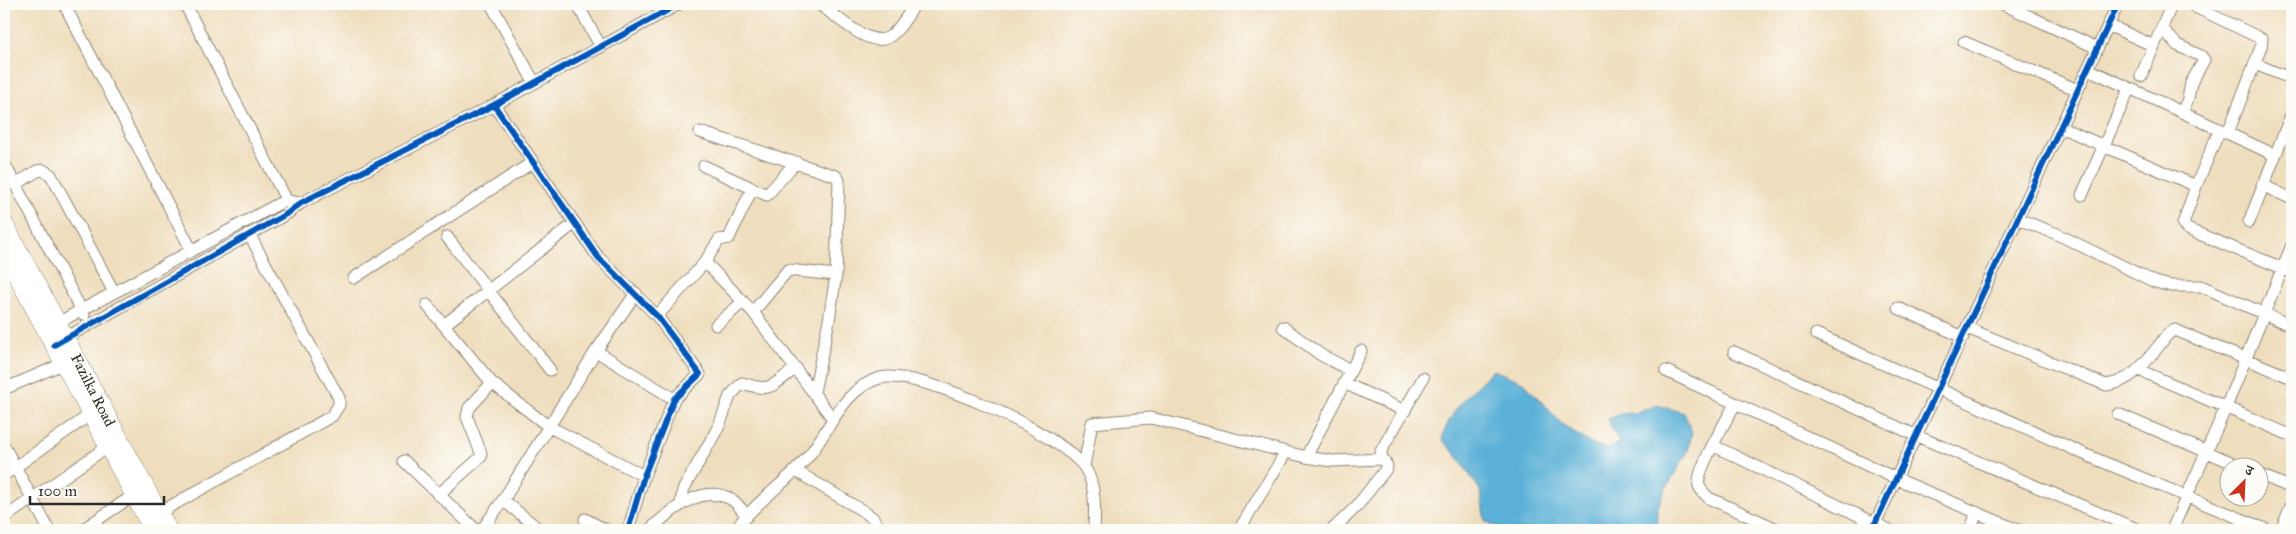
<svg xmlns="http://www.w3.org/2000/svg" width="2296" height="534" viewBox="0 0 2296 534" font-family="'IM FELL Great Primer','Noto Serif Devanagari',serif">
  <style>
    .water { fill: #5ab0d7; stroke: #426e81 }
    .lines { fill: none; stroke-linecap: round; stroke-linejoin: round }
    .minor-casing { stroke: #8d8474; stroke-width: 13 }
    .highway-casing { stroke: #8d8474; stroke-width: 19 }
    .minor { stroke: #fff; stroke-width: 11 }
    .highway { stroke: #fff; stroke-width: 18 }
    .cycleway-casing { stroke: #fdfcf7; stroke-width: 9 }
    .cycleway { stroke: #0057b8; stroke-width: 6 }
    .labels { text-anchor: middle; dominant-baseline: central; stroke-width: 4; stroke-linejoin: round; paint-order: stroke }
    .street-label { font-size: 15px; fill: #2b2b2b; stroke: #fdfcf7 }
  </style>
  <rect width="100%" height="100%" fill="#fdfcf7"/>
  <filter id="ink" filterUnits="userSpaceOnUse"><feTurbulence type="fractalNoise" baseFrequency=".02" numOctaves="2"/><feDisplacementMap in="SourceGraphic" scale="10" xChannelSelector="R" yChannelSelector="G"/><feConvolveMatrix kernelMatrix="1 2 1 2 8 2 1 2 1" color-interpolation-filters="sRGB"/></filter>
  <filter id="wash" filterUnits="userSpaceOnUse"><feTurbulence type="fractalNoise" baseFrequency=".0096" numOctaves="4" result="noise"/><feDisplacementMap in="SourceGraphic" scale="20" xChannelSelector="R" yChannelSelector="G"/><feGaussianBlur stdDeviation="1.12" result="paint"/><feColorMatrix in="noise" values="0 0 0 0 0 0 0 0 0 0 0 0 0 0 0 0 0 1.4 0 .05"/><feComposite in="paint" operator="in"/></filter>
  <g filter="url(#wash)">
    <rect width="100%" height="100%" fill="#efdebe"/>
    <path class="water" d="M1493 370 1523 382 1562 424 1592 445 1608 448 1619 443 1608 419 1621 414 1639 412 1658 405 1684 413 1692 432 1688 451 1664 492 1657 509V530H1503L1485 521 1480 490 1457 456 1442 439C1450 409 1472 391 1493 370Z"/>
  </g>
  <g filter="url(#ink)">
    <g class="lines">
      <defs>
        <path id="minor" d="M64 4 191 249
          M185 4 287 201
          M491 4 534 82
          M577 4 601 47
          M819 4C834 14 868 47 887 38 899 32 908 14 915 4
          M2003 4 2097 48
          M2189 4 2262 39 2261 47 2228 133
          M2108 25 2154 46
          M2162 28 2177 45 2201 56 2204 60 2191 83 2188 99 2182 112
          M1964 42 2078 90
          M2255 64 2292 79
          M2088 69 2275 155
          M2141 76 2172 4
          M494 105 598 257 657 316 700 374 674 399 644 476 628 530
          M2060 127 2196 186
          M2220 129 2196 186 2183 224 2187 229 2292 272
          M700 132 836 176 839 180 836 275 829 320 814 392
          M4 163 84 315
          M704 166 767 195 796 162
          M15 185 37 171 43 170 51 175 114 292
          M2262 185 2292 199
          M2082 195 2129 89
          M2018 219 2057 234 2155 282 2171 286H2201L2292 326
          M2249 222 2292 113
          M447 237 550 370
          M705 262 753 312 833 419
          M354 278 533 162
          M427 305 492 383 548 426 644 476
          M1898 308 1963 337
          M753 312 788 270 836 275
          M657 316 705 262 719 240 729 238 752 189
          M444 325 575 223
          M716 325 743 302
          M52 326 278 204 287 201 301 203
          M1283 327 1321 355 1350 370
          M1967 328 2106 385C2132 382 2146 362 2161 343 2165 337 2169 332 2175 330L2292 378
          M1816 334 2091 457 2268 530
          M60 341 288 213 301 203 494 105 679 4
          M596 351 674 399
          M1734 352 1917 436 2139 530
          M2139 370 2292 436
          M1666 371 1897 479 2018 530
          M1344 383 1405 411
          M4 389 65 363
          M1735 404C1727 420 1695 471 1699 486 1701 491 1705 494 1709 498L1779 530
          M2118 414 2240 466
          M4 446 49 530
          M1714 446 1889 530
          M1306 457 1361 351
          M404 461 476 530
          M1084 466 1092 423 1151 418 1306 457 1332 461 1382 459
          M796 471 863 511 873 518 880 530
          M2258 474 2292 488
          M4 475 91 414
          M438 495 481 457V453L467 417 469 408 492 383
          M681 504 683 490 719 426 730 396 742 383C773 393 771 386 796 368
          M153 516 332 416 339 405V398L249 234
          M4 518 107 447
          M585 519 606 530
          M82 530 134 495
          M482 530 503 500
          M540 530 503 500 596 351 636 293
          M649 530C670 512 700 483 731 499 737 503 742 510 747 516
          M735 530C754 503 785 484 807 458 829 432 843 388 880 378 919 368 1063 435 1085 468 1096 485 1095 510 1094 530
          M1239 530 1286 452
          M1332 530 1357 506 1386 469 1387 466 1381 456V451L1423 378
          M1872 530 2118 4
          M1970 530 1977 513
          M2172 530 2226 407 2292 245
          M2281 530 2292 504"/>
        <path id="highway" d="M4 224 168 530
          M4 251 153 530"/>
      </defs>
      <use href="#minor" class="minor-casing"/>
      <use href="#highway" class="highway-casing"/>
      <use href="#minor" class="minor"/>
      <use href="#highway" class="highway"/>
      <defs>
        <path id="cycleway" d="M494 105 598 257 657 316 700 374 674 399 644 476 628 530
          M54 345 288 213 301 203 494 105 679 4
          M1872 530 2118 4"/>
      </defs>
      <use href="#cycleway" class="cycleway-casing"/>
      <use href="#cycleway" class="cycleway"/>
    </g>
  </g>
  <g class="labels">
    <g class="street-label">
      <text transform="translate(93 390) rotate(63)">Fazilka Road</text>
    </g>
  </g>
  <rect width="2296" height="534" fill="none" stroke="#fdfcf7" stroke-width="20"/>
  <g transform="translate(2244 482) rotate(24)"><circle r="24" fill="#fdfcf7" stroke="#a9a8a5"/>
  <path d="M0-4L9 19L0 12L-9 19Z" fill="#c8321e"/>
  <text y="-8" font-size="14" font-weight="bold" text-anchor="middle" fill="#2b2b2b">उ</text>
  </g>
  <path d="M30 496v8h134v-8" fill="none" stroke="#2b2b2b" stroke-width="2.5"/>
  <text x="38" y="496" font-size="15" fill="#2b2b2b" stroke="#fdfcf7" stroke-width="4" paint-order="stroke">100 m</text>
</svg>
